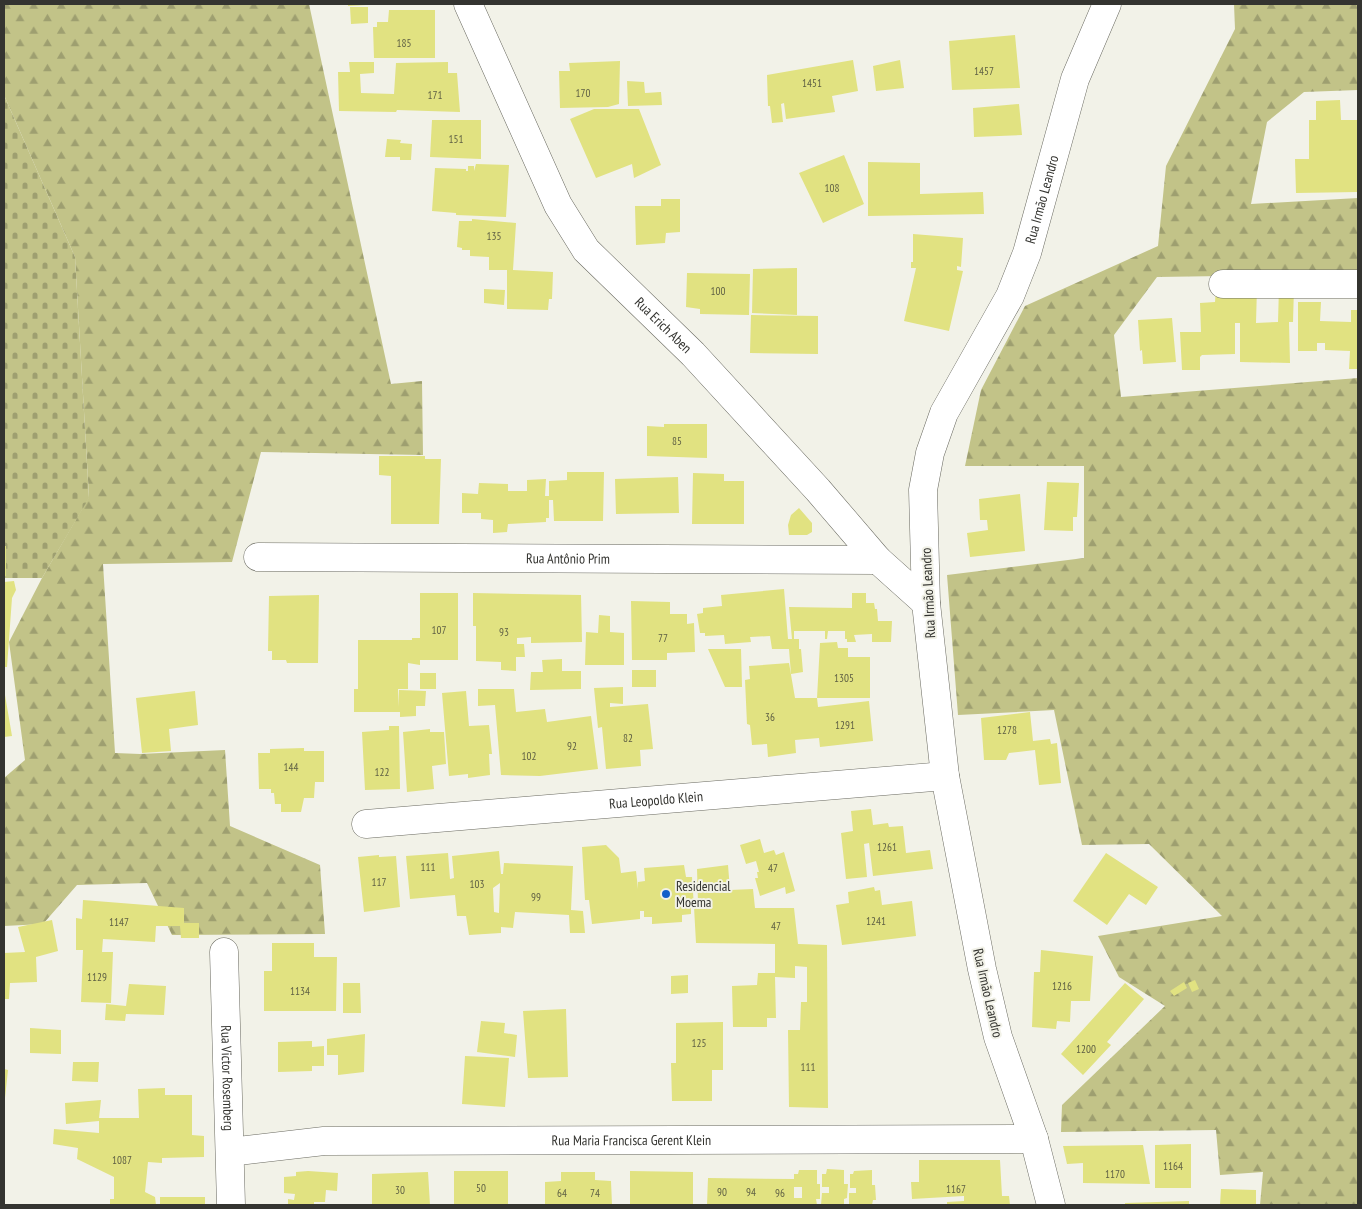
<svg xmlns="http://www.w3.org/2000/svg" width="1362" height="1209" viewBox="0 0 1362 1209" font-family="'PT Sans Narrow',sans-serif">
  <style>
    .forest { fill: url(#forest-firs) }
    .cemetery { fill: url(#cemetery-stones) }
    .building { fill: #e1e281; fill-rule: evenodd }
    .lines { fill: none; stroke-linecap: round; stroke-linejoin: round }
    .minor-casing { stroke: #6a6a61; stroke-width: 29 }
    .minor { stroke: #fff; stroke-width: 28 }
    .poi-dot { fill: #145fc9; stroke: #f2f2e8; stroke-width: 2 }
    .labels { text-anchor: middle; dominant-baseline: central; stroke-width: 4; stroke-linejoin: round; paint-order: stroke }
    .number-label { font-size: 11px; fill: #5f6044 }
    .street-label { font-size: 14px; fill: #343430; stroke: #f2f2e8 }
    .poi-label { font-size: 14px; fill: #343430; stroke: #f2f2e8; text-anchor: start }
  </style>
  <defs>
    <pattern id="forest-firs" width="22" height="20" patternUnits="userSpaceOnUse" patternTransform="scale(1.25)"><rect width="22" height="20" fill="#c2c388"/><path d="M5 1l3.5 6h-7zM16 11l3.5 6h-7z" fill="#9e9f70"/></pattern>
    <pattern id="cemetery-stones" width="16" height="16" patternUnits="userSpaceOnUse" patternTransform="scale(1.25)"><rect width="16" height="16" fill="#c2c388"/><path d="M2 7V4a2 2 0 0 1 4 0v3zM10 15v-3a2 2 0 0 1 4 0v3z" fill="#9e9f70"/></pattern>
  </defs>
  <rect width="100%" height="100%" fill="#f2f2e8"/>
  <path class="forest" d="M4 4H309L391 384 422 381 423 455 261 452 232 562 103 564 115 753 140 754 225 750 230 826 320 865 325 934 172 935 147 883 77 885 43 924 4 926V778L25 760 9 642 42 578 89 497 75 257 4 95Z
    M1234 4H1358V90L1304 92 1267 122 1251 204 1358 198V274L1157 277 1114 335 1121 397 1358 378V1205H1260L1263 1172 1220 1175 1216 1130 1061 1132 1062 1105 1165 1006 1119 977 1098 936 1222 916 1149 844 1082 845 1054 710 958 715 947 575 1084 558V466H965L981 390 1025 306 1158 246 1166 166 1235 29Z"/>
  <path class="cemetery" d="M4 95 75 257 89 498 42 578H4Z"/>
  <path class="building" d="M348 4H366V5L348 6Z
    M350 7H368V23L351 24Z
    M389 10H435V58H374L373 27H377V22H388Z
    M1015 35 1020 88 952 90 949 41Z
    M853 60 858 91 832 96 835 112 786 119 784 103 781 104 783 122 772 123 770 106H768L767 75Z
    M900 60 904 88 876 91 873 66Z
    M620 61 619 104 608 107 560 108 559 71H570L569 63Z
    M349 62H374V73L360 74 361 93 394 94 396 63 448 62V73H457L460 112 397 110 396 112 339 111 338 72H350Z
    M627 81 644 82 645 93 661 92 662 105 628 106Z
    M1340 100 1341 120H1358V192L1296 193 1295 159H1309V120H1316V101Z
    M1019 104 1022 135 974 137 973 108Z
    M594 109H639L661 165 634 178 632 164 596 178 570 119Z
    M432 120H481V159L430 157Z
    M387 139 401 140 400 143 412 144 411 160H400V157H385Z
    M844 155 864 204 823 223 799 173Z
    M868 162 920 163V194L983 192 984 214 868 216Z
    M476 164 509 165 506 217 456 215V213L432 211 435 168 466 169V171H468V166H474V171Z
    M661 199H680V232L666 233 665 243 636 245 635 206H661Z
    M472 219 516 223 513 270 553 272 552 299H549L548 310 507 309V270H489V257L470 256V250H462V248L457 247 459 221H472Z
    M913 234 963 238 961 267 957 266V270L963 271 949 331 904 321 916 268H911V262H913Z
    M797 268V315L752 313 753 269Z
    M687 273 750 274 749 315 700 314V309L686 307Z
    M1257 287 1256 323 1278 322 1279 287 1294 288 1293 322H1289L1290 363 1240 362V323H1235V354L1202 355 1200 357V370H1182L1180 332H1201L1200 303 1215 302 1216 289Z
    M484 289 505 290 504 305 484 303Z
    M1298 302H1321L1320 321 1351 322V310H1358V369H1349L1350 351 1325 350V343H1317V351H1298Z
    M751 315 818 316V354L750 353Z
    M1172 318 1176 362 1143 364 1142 350 1140 351 1138 320Z
    M664 424H707V458L647 456V426L664 427Z
    M379 456H425V459H441L439 524H391V476L379 475Z
    M567 472H604L603 521H554L553 500H549V518H546V522L508 524 507 532 493 533V520L481 519V513H462V493L478 494 479 483 508 484V491H527V480L546 479 545 496H549V481L567 480Z
    M693 473 724 474V481H744V524H692Z
    M678 477 679 513 616 514 615 479Z
    M1047 482 1079 483 1077 517H1073V531L1044 530Z
    M1020 494 1025 551 970 557 967 533 988 530 987 520H980L979 499Z
    M799 508 812 523V532L807 535H789L788 525 791 515Z
    M4 546H6V576H4Z
    M14 581 16 590 12 598 7 667H4V582Z
    M784 589 788 639H792L789 607 852 608V593H866V603H874L875 609H877L878 621H892L891 642H872V634L854 635 856 642H847V639H845V631H828L827 639H825V631H794V639H799V649H801L803 672 791 674 789 649H772L770 636 750 637 751 642 725 644 724 635 705 636V633H700L697 614 703 613V608L722 606 721 595Z
    M420 593H458V660H420V665L408 663V689H398L399 707V690L426 691 425 706H416V716L400 717V712H354V689H358V640H412V638H420Z
    M473 593 581 595 582 642 531 643V637L517 638V644H524L525 657H516V671L501 670V662L476 661V626H473Z
    M319 595 318 663H287L286 660H272V651H268L269 596Z
    M631 601 670 602V614H687V624L694 623 695 652 667 653V660H632Z
    M599 615 610 616V632L624 633V665H585L586 632 598 633Z
    M837 642 838 648H848V657H870V698H817L820 643Z
    M708 649H741L742 687H725Z
    M562 659V671H581V689L530 690 531 672H543L542 660Z
    M789 663 795 698H817L818 707 869 701 873 741 820 747 819 738 795 740 796 753 768 757 767 744 752 745 750 725 747 724 745 680 750 679 749 666Z
    M632 670H656V687H632Z
    M420 673H436V689H420Z
    M623 687V704L610 703V707L648 704 653 749 640 750 641 766 606 769 602 727 598 728 594 688Z
    M478 689H514L516 712 545 709 547 722 591 716 598 769 540 776 501 775 495 705 478 706Z
    M195 691 198 725 169 729 171 751 142 753 136 698Z
    M466 691 469 726 489 725 492 754H489L490 775 468 778V774L449 776 442 693Z
    M4 695H5L12 736 4 737Z
    M1030 712 1033 741 1050 739 1051 744 1057 743 1061 783 1039 785 1035 750 1009 753 1006 760H984L981 718Z
    M389 726H399L400 789 365 790 362 732 389 730Z
    M430 729V732H444L446 764 432 766 434 789 407 792 403 732Z
    M304 748V751H324V782H315L314 798H304L301 812H281V804H275L274 793H271V789H259L258 753H270V749Z
    M871 809 873 825 888 823 889 827 903 826 906 853 930 850 933 869 873 876 869 843 864 844 867 877 846 879 841 833 853 831 851 811Z
    M760 839 764 853 774 850 776 855 784 852 795 891 786 894 785 887 760 896 755 878H758L757 872H759L756 861 746 864 740 845Z
    M606 845 619 858 621 873 636 871 638 889V882L645 881 644 868 684 865 686 877H692L694 907 698 903 697 869 728 865 730 890 753 889 755 908H794L798 944 827 945 828 1108 789 1107 788 1030H800L801 1002H807V967L795 966V978L775 977 776 1018H767V1027H733L732 986 757 985 758 973H775V944L696 943 694 907 691 908V914L682 915V922L652 924V917H644V911H640V919L592 924 589 900H585L582 847Z
    M499 851 501 874H503L504 863 573 866 571 910 583 911 585 933H570L569 915 515 912 513 928 501 927V933L469 935 466 916H457L455 895 410 899 406 856 448 853 450 879 454 878 452 856ZM500 883 499 911V913L494 912 493 888Z
    M1106 853 1158 887 1146 905 1129 894 1107 925 1073 901Z
    M379 855V857L396 856 400 907 364 912 358 857Z
    M874 887 875 891 880 890 882 905 912 901 916 936 842 945 836 905 849 903 848 892Z
    M83 900 184 908V923H199V938H181L180 926H156L155 942 103 939 102 952H113L111 1003 81 1002 83 950H76V918L82 919Z
    M52 920 58 951 36 957 37 982 10 983 9 999H4V953L25 952 18 927Z
    M272 943H314V957H337L336 1011H264V971H272Z
    M1041 950 1093 956 1090 1001H1071L1070 1022 1057 1021 1056 1029 1032 1027 1034 972H1040Z
    M688 975V993L671 994V976Z
    M1195 980 1199 989 1192 992 1188 983Z
    M1184 982 1187 988 1174 996 1170 991Z
    M343 983H360L361 1013H343Z
    M1125 983 1144 999 1107 1042 1111 1045 1083 1075 1061 1054Z
    M129 984 166 986 164 1015 126 1014 125 1021 105 1020 106 1004 126 1006Z
    M566 1009 568 1077 528 1078 523 1011Z
    M481 1021 505 1023 504 1033 517 1035 515 1057 477 1052Z
    M723 1022V1070H712V1101H672L671 1063H676V1023Z
    M30 1028 61 1030V1054L30 1053Z
    M365 1034 364 1072 338 1075V1055H327V1039Z
    M312 1041V1047L324 1046V1066H312V1071L278 1072V1042Z
    M465 1056 509 1058 505 1107 462 1104Z
    M73 1062H99L98 1082 72 1081Z
    M4 1069 8 1070 5 1098H4Z
    M165 1088V1095H192V1135L204 1136V1157L162 1158V1163L148 1162 145 1192 155 1197 156 1205H110V1199H114V1177L77 1159 78 1148 53 1144 54 1129 99 1133V1121L66 1124 65 1103 101 1100 99 1118H139L138 1089Z
    M1191 1144V1188H1155V1145Z
    M1143 1145 1150 1184 1083 1183V1163L1067 1164 1063 1146Z
    M919 1160H1000L1002 1196H1009L1010 1205H947V1202L964 1201V1196L912 1199 911 1182H919Z
    M827 1169 844 1170V1184H848L847 1198 844 1199V1205H821L822 1193H829V1187H822V1174H826Z
    M799 1170H817V1184H820V1199H816L817 1205H707L708 1178 794 1179V1174H798ZM794 1187H802V1198H794Z
    M872 1170V1185H875L876 1200H873L872 1205H849V1193H856V1188H850V1174H853L854 1171Z
    M308 1171 338 1173 337 1191 326 1190 325 1202H314V1205H288V1199L294 1200 295 1194 284 1193V1177L296 1176V1172Z
    M454 1171H508V1205H454Z
    M630 1171 693 1172V1205H630Z
    M428 1172 430 1205H372V1174Z
    M561 1172H595V1180L611 1181 612 1205H545V1182L561 1181Z
    M1221 1189 1256 1190V1205H1220Z
    M160 1197H205V1205H160Z
    M1189 1201V1205H1125V1203Z"/>
  <g class="lines">
    <defs>
      <g id="minor">
        <path id="s1" d="M468 4 558 205 586 250 693 354 818 490 878 560 926 603"/>
        <path d="M1223 284H1358"/>
        <path id="s2" d="M258 557 878 560"/>
        <path id="s3" d="M366 824 945 776"/>
        <path id="s4" d="M224 952 231 1205"/>
        <path id="s5" d="M230 1152 324 1141 1034 1139"/>
        <path id="s6" d="M1051 1205 1034 1139 998 1037 982 969 945 776 926 603 923 490 930 453 944 413 1010 296 1027 253 1075 79 1107 4"/>
      </g>
    </defs>
    <use href="#minor" class="minor-casing"/>
    <use href="#minor" class="minor"/>
  </g>
  <circle class="poi-dot" cx="666" cy="894" r="5"/>
  <g class="labels">
    <g class="number-label">
      <text x="404" y="43">185</text>
      <text x="984" y="71">1457</text>
      <text x="812" y="83">1451</text>
      <text x="583" y="93">170</text>
      <text x="435" y="95">171</text>
      <text x="456" y="139">151</text>
      <text x="832" y="188">108</text>
      <text x="494" y="236">135</text>
      <text x="718" y="291">100</text>
      <text x="677" y="441">85</text>
      <text x="439" y="630">107</text>
      <text x="504" y="632">93</text>
      <text x="663" y="638">77</text>
      <text x="844" y="678">1305</text>
      <text x="770" y="717">36</text>
      <text x="845" y="725">1291</text>
      <text x="1007" y="730">1278</text>
      <text x="628" y="738">82</text>
      <text x="572" y="746">92</text>
      <text x="529" y="756">102</text>
      <text x="291" y="767">144</text>
      <text x="382" y="772">122</text>
      <text x="887" y="847">1261</text>
      <text x="428" y="867">111</text>
      <text x="773" y="868">47</text>
      <text x="379" y="882">117</text>
      <text x="477" y="884">103</text>
      <text x="536" y="897">99</text>
      <text x="876" y="921">1241</text>
      <text x="119" y="922">1147</text>
      <text x="776" y="926">47</text>
      <text x="97" y="977">1129</text>
      <text x="1062" y="986">1216</text>
      <text x="300" y="991">1134</text>
      <text x="699" y="1043">125</text>
      <text x="1086" y="1049">1200</text>
      <text x="808" y="1067">111</text>
      <text x="122" y="1160">1087</text>
      <text x="1173" y="1166">1164</text>
      <text x="1115" y="1174">1170</text>
      <text x="481" y="1188">50</text>
      <text x="956" y="1189">1167</text>
      <text x="400" y="1190">30</text>
      <text x="722" y="1192">90</text>
      <text x="751" y="1192">94</text>
      <text x="562" y="1193">64</text>
      <text x="595" y="1193">74</text>
      <text x="780" y="1193">96</text>
    </g>
    <g class="street-label">
      <text stroke="none"><textPath href="#s6" startOffset="1046">Rua Irmão Leandro</textPath></text>
      <text stroke="none"><textPath href="#s1" startOffset="381">Rua Erich Aben</textPath></text>
      <text stroke="none"><textPath href="#s2" startOffset="310">Rua Antônio Prim</textPath></text>
      <text transform="translate(928 593) rotate(-93)">Rua Irmão Leandro</text>
      <text stroke="none"><textPath href="#s3" startOffset="291">Rua Leopoldo Klein</textPath></text>
      <text transform="translate(988 993) rotate(77)">Rua Irmão Leandro</text>
      <text stroke="none"><textPath href="#s4" startOffset="126">Rua Victor Rosemberg</textPath></text>
      <text stroke="none"><textPath href="#s5" startOffset="402">Rua Maria Francisca Gerent Klein</textPath></text>
    </g>
    <g class="poi-label">
      <text x="676" y="886">Residencial<tspan x="676" dy="16">Moema</tspan></text>
    </g>
  </g>
  <rect width="1362" height="1209" fill="none" stroke="#343430" stroke-width="10"/>
</svg>
